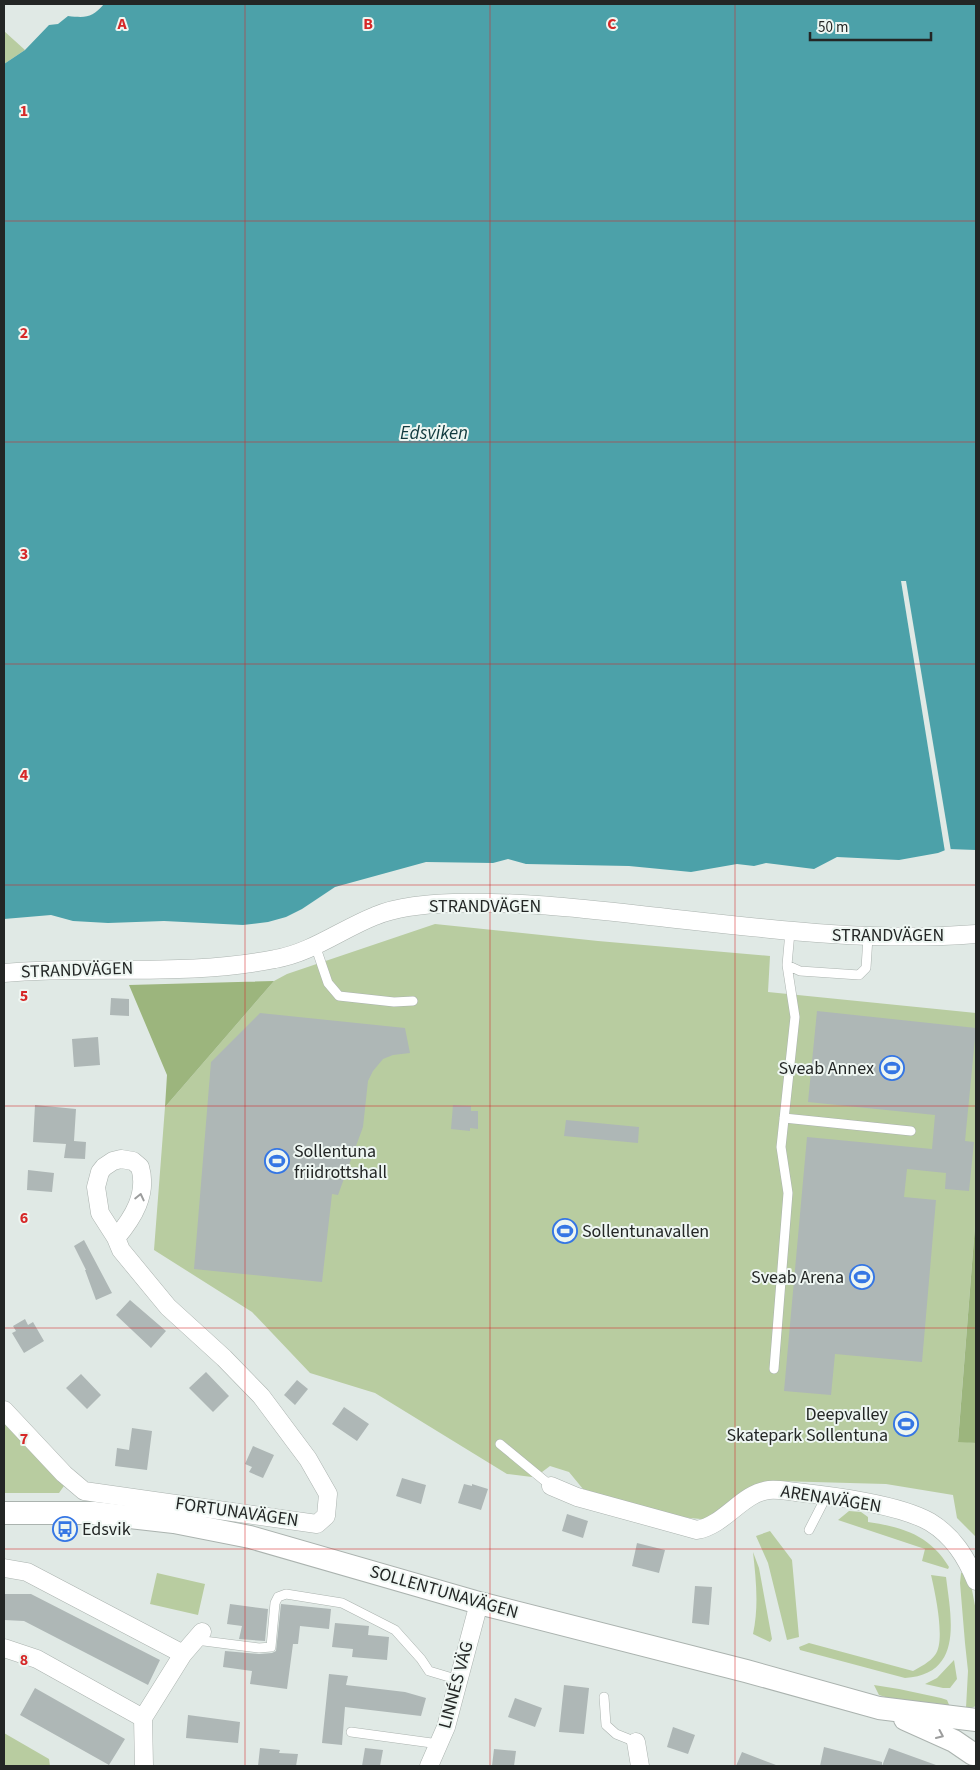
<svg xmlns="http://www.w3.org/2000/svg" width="980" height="1770" viewBox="0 0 980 1770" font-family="'Source Sans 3',sans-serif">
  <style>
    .green { fill: #b8cca0 }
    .forest { fill: #9cb57d }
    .water { fill: #4ca1a9 }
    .pier { fill: #e0e9e5 }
    .building { fill: #aeb7b6 }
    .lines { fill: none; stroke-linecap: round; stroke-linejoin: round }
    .service-casing { stroke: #abb3af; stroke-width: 10 }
    .minor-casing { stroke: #abb3af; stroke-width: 19 }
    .tertiary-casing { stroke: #abb3af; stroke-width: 24 }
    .service { stroke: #fff; stroke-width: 9 }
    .minor { stroke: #fff; stroke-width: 18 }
    .tertiary { stroke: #fff; stroke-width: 22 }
    .oneway { stroke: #9c9d9d }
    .grid { fill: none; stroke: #d62828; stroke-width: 1; stroke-opacity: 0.55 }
    .labels { text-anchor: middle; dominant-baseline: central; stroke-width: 4; stroke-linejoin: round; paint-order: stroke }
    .street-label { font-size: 18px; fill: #232625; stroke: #eef6f2 }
    .poi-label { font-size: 18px; fill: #232625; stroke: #eef6f2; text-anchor: end }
    .water-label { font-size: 19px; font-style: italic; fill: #113a3e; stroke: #eef6f2 }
    .grid-label { font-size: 16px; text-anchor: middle; font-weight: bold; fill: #d62828; stroke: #eef6f2; stroke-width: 4; stroke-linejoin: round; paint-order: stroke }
  </style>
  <rect width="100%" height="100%" fill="#e0e9e5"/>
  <path class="green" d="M4 31 25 50 4 64Z
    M435 924 598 941 770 956 768 992 976 1013V1213L958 1441 976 1443V1537L957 1518 953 1495 886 1484 777 1481 759 1484 712 1520 668 1516 583 1489 569 1472 550 1466 538 1475 532 1477 507 1474 375 1393 310 1373 252 1312 154 1250 165 1107 274 981 287 974Z
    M4 1417 66 1483 59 1493H4Z
    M849 1511 861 1512 868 1517V1522C902 1527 930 1535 949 1567L948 1569 922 1561 925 1549 838 1520Z
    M770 1531 792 1560 799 1637 787 1640 768 1563 756 1536Z
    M753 1552 759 1568 772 1639 770 1642 753 1634C759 1606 756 1580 753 1552Z
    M968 1569 976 1611V1706L969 1709 966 1708 968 1671 965 1643 960 1583 961 1573Z
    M157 1573 205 1584 198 1615 150 1604Z
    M931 1575 946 1577C951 1618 964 1674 905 1678L800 1650 799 1647 809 1643 913 1671C920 1667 930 1662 935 1655 946 1642 935 1592 931 1575Z
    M954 1660 957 1679 950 1688H943L925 1684 937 1678Z
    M874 1685 899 1689 941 1698 947 1700 950 1707 923 1709 879 1695Z
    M4 1733 49 1759 50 1766H4Z"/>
  <path class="forest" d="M274 981 165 1107 167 1075 129 985Z
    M976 1213V1443L958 1442Z"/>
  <path class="water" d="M104 4H976V850L948 849 938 853 899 860 837 857 814 869 766 863 754 866 737 864 691 872 629 866 526 864 508 859 493 863 426 862 335 887 302 909 286 917 268 922 243 925 164 921 108 923 73 921 51 915 4 919V64L25 50 49 25 58 24 68 16C86 18 92 18 104 4Z"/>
  <path class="pier" d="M901 581H906L951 851 945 852Z"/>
  <path class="building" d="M111 998 129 999V1016L110 1015Z
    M817 1011 976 1028 965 1141 974 1142 969 1191 945 1189 946 1173 907 1169 904 1197 936 1200 922 1362 835 1354 831 1395 784 1391 807 1137 932 1149 935 1115 808 1102Z
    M260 1013 405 1028 410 1053 393 1055 383 1059 373 1071 368 1081 363 1127 338 1195 332 1194 322 1282 194 1269 211 1062Z
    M98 1037 100 1065 74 1067 72 1039Z
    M35 1105 76 1109 74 1141 86 1142 85 1159 64 1158 66 1144 33 1142Z
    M453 1105 471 1106V1111H478V1129L470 1128V1131L451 1129Z
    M566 1120 639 1127 638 1143 564 1136Z
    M28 1170 54 1173 52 1192 27 1190Z
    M84 1240 112 1293 96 1300 85 1270H86L74 1246Z
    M130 1300 166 1331 151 1348 116 1315Z
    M25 1319 28 1325 33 1322 44 1341 24 1353 12 1333 16 1331 13 1326Z
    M206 1372 229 1396 213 1412 189 1388Z
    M81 1374 101 1395 87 1409 66 1388Z
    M297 1380 308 1389 295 1405 284 1395Z
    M344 1407 369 1424 357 1441 332 1424Z
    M132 1428 152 1431 147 1470 115 1466 117 1448 129 1450Z
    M253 1446 274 1455 263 1478 249 1472 252 1467 245 1464Z
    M402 1478 426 1485 421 1504 396 1496Z
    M464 1484 472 1486V1484L488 1489 481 1510 458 1503Z
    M567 1514 588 1521 583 1538 562 1531Z
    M637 1543 665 1550 659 1573 632 1566Z
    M695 1586 712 1587 709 1625 692 1623Z
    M4 1594H31L160 1660 148 1685 24 1621 4 1620Z
    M230 1604 268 1609 265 1641 239 1639 242 1626 227 1624Z
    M281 1604 331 1609 329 1629 300 1626 298 1644H293L287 1689 250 1684 252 1671 223 1667 225 1651 259 1654 272 1653 276 1651Z
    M335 1623 369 1626 368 1635 389 1637 387 1660 352 1657 353 1649 332 1647Z
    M329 1674 348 1676 346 1685 405 1692 426 1698 421 1716 345 1707 342 1745 322 1743Z
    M564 1685 589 1688 584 1734 559 1732Z
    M35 1688 125 1739 109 1765 20 1715Z
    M515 1698 542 1708 535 1727 508 1717Z
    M188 1715 240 1722 238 1743 186 1738Z
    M673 1727 695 1735 688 1754 667 1747Z
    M824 1747 882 1762V1766H820Z
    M260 1748 280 1750 279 1753 298 1754 296 1766H258Z
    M365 1748 383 1750 380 1766H362Z
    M889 1748 936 1765 935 1766H882Z
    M494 1749 516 1751 514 1766H492Z
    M742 1752 776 1765V1766H736Z"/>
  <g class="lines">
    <defs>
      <path id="service" d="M315 945 328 983 339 996 394 1002 413 1001
        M787 965 800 971 859 975 866 968 868 937
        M784 1118 911 1131
        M774 1369 788 1193 781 1147 795 1017 787 965 790 932
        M500 1444 551 1486
        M809 1530 827 1495
        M196 1640 259 1648 271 1647 275 1603 278 1597 286 1594 342 1603 395 1630 421 1659 429 1671 459 1680
        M604 1697 606 1725 616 1734 636 1742
        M351 1732 439 1744"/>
      <path id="minor" d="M4 973C94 965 186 977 275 959 311 953 342 929 375 916 398 906 428 904 453 903 516 901 578 908 641 915 752 927 864 943 976 934
        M4 1410 64 1474 84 1491 317 1524 326 1516 328 1494 308 1459 261 1396 224 1358 168 1307 121 1250 116 1238 100 1213 96 1187 100 1172 104 1167 113 1161 121 1159 133 1161 140 1167C148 1194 133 1218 116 1238
        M551 1486 577 1497 697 1530C725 1525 742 1493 769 1490 777 1489 787 1491 796 1492 832 1496 899 1504 930 1522 953 1536 966 1557 976 1581
        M4 1568 27 1572 183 1654
        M4 1648 37 1659 143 1718 144 1766
        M143 1718 183 1654 202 1632
        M636 1742 640 1766
        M429 1766 446 1727 479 1603"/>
      <path id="tertiary" d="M4 1513H94L174 1522 250 1537 479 1603 746 1671 879 1708 976 1720
        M905 1719 954 1741 973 1754"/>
    </defs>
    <use href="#service" class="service-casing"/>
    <use href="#minor" class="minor-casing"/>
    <use href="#tertiary" class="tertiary-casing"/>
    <use href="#service" class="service"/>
    <use href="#minor" class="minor"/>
    <use href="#tertiary" class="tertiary"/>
  </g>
  <defs><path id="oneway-chevron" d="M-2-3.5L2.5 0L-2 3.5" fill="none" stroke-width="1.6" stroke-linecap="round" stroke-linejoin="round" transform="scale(1.25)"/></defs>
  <g class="oneway">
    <use href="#oneway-chevron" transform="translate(140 1197) rotate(-77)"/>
    <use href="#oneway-chevron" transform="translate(940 1735) rotate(24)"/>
  </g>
  <path class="grid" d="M245 4V1766M490 4V1766M735 4V1766M4 221H976M4 442H976M4 664H976M4 885H976M4 1106H976M4 1328H976M4 1549H976"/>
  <defs>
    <symbol id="stadium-ring" viewBox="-11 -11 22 22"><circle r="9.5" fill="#eef6f2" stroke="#3576e4" stroke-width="1.5"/><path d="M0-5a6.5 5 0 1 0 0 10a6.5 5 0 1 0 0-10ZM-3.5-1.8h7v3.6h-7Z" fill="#3576e4"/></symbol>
    <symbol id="bus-ring" viewBox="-11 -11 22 22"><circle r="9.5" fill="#eef6f2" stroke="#3576e4" stroke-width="1.5"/><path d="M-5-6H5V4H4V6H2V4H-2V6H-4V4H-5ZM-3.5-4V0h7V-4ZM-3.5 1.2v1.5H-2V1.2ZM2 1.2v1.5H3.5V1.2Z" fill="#3576e4"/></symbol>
  </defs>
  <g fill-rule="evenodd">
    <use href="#stadium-ring" x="878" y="1054" width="28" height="28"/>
    <use href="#stadium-ring" x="263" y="1147" width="28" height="28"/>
    <use href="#stadium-ring" x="551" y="1217" width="28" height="28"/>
    <use href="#stadium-ring" x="848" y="1263" width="28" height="28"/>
    <use href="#stadium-ring" x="892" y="1410" width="28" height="28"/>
    <use href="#bus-ring" x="51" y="1515" width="28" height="28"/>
  </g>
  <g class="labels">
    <g class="street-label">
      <text x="485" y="906">STRANDVÄGEN</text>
      <text x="888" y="935">STRANDVÄGEN</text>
      <text transform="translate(77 970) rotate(-2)">STRANDVÄGEN</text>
      <text transform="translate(831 1499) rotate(9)">ARENAVÄGEN</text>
      <text transform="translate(237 1512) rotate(8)">FORTUNAVÄGEN</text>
      <text transform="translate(444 1592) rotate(16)">SOLLENTUNAVÄGEN</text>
      <text transform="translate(456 1685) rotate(-75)">LINNÉS VÄG</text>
    </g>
    <g class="poi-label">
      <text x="874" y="1068">Sveab Annex</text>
      <text x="294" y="1151" text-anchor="start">Sollentuna<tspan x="294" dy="21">friidrottshall</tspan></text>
      <text x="582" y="1231" text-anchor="start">Sollentunavallen</text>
      <text x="844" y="1277">Sveab Arena</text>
      <text x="888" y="1414">Deepvalley<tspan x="888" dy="21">Skatepark Sollentuna</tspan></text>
      <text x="82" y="1529" text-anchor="start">Edsvik</text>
    </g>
    <g class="water-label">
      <text x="434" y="433">Edsviken</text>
    </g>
  </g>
  <g class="grid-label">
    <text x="122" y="29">A</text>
    <text x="368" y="29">B</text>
    <text x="612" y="29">C</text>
    <text x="24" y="116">1</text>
    <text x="24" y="338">2</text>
    <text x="24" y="559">3</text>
    <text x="24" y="780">4</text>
    <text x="24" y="1001">5</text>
    <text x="24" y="1223">6</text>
    <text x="24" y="1444">7</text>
    <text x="24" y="1665">8</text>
  </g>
  <rect width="980" height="1770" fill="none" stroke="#232625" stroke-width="10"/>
  <path d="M810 32v8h121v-8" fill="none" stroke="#232625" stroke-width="2.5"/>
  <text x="818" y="32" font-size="15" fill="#232625" stroke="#eef6f2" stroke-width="4" paint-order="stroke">50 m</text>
</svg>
